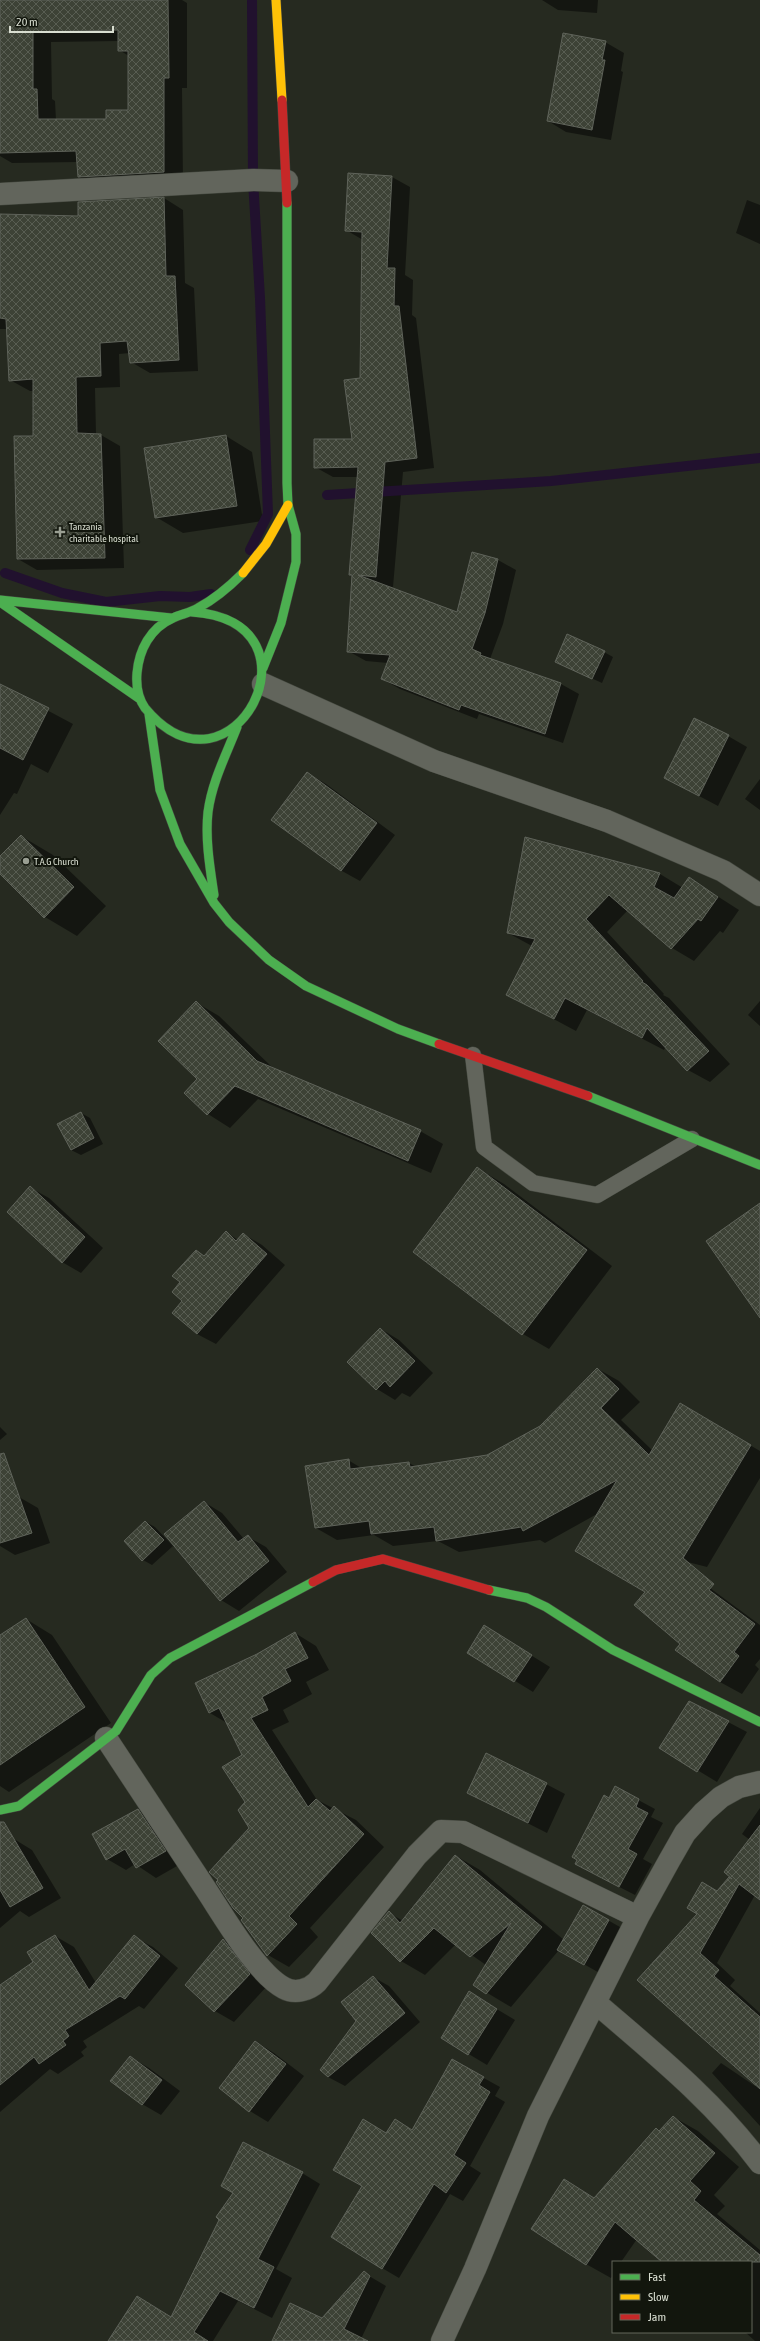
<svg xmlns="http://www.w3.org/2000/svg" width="760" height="2341" viewBox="0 0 760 2341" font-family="'Asap Condensed',sans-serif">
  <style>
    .shadow { fill: #0007; fill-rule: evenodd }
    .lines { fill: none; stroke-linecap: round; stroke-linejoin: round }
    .stream { stroke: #21112e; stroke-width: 10 }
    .building { fill: url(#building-cross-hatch); stroke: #5f635a; fill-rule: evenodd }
    .lane-casing { stroke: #43473e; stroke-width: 17 }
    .street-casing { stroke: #43473e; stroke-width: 23 }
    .fast-casing { stroke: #43473e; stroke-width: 10 }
    .slow-casing { stroke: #43473e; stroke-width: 10 }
    .jam-casing { stroke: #43473e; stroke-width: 10 }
    .lane { stroke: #62655c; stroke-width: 16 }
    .street { stroke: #62655c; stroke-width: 22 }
    .fast { stroke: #4caf50; stroke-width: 9 }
    .slow { stroke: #ffc107; stroke-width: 9 }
    .jam { stroke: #c62828; stroke-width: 9 }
    .poi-dot { fill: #9a9f93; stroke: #12160d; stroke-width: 1.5 }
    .labels { text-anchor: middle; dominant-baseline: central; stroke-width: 4; stroke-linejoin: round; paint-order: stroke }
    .poi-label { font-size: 10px; fill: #d9ded1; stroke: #12160d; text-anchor: start }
  </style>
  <defs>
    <pattern id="building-cross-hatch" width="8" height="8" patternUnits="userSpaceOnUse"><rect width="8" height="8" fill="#3d4236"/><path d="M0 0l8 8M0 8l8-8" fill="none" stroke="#585d52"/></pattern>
  </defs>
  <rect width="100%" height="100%" fill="#262a20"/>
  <path class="shadow" d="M0 0H182L187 3V88H182L183 183 98 187 79 177 78 162 12 163 0 156ZM119 41V50L129 56V111L107 120H56L55 101 52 99 51 42Z
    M542 0H598L597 13 558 10Z
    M605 42 624 53 621 71 623 72 611 140 566 132 548 121Z
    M349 174 392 177 410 187 405 275 413 280 412 315 416 318 434 468 403 472 393 587 386 586 457 613 473 553 498 560 516 570 503 624 490 659 561 684 579 694 563 743 479 714 477 719 400 689 382 679 388 663 366 661 348 651 353 576 350 574 358 477H333L315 467 353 440 361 379 363 240 346 230Z
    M164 198 183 210 185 283 194 288 198 371 150 373 131 362 130 353 119 354 120 387 95 388 96 434 101 435 120 446 124 568 37 570 18 559 34 437V391H30L10 380 8 329H0V215L79 217Z
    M747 200 760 205V244L736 233Z
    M226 436 252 452 263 521 183 533 156 517Z
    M604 652 613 657 602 683 556 662Z
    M0 685 73 724 48 773 31 764 17 794 14 793 0 815Z
    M728 736 747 747 718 806 665 778Z
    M307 773 326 784 395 835 360 881 342 871 272 820Z
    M760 779V810L745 799Z
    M21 836 53 855 106 906 77 936 45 917 0 872V857Z
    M525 839 660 874 683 888 689 878 739 910 723 933 720 931 694 961 672 948 628 910 607 932 664 994 663 995 669 998 730 1064 710 1082 688 1070 666 1046 664 1050 587 1010 576 1031 507 994 532 946 508 933Z
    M760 1001V1026L748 1015Z
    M197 1003 219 1016 274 1069 420 1131 443 1144 431 1173 258 1099 230 1128 208 1114 185 1093 199 1079Z
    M81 1113 90 1118 103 1144 81 1155 71 1150Z
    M477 1168 504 1184 612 1266 549 1349 523 1334 414 1252Z
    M31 1188 49 1198 103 1248 81 1273 62 1262Z
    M226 1232 238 1240 243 1234 262 1245 285 1265 216 1344 197 1334 184 1301 181 1282 196 1251 205 1256Z
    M381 1329 399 1340 433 1373 410 1397 402 1393 395 1400 377 1389 349 1362Z
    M598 1369 619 1381 640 1402 621 1420 653 1451 702 1417 760 1451V1478L707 1567 668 1557 760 1625V1659L755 1665 759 1669 742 1694 720 1682 677 1650 681 1644 597 1514 545 1543 540 1540 459 1552 438 1541 393 1546 374 1535 337 1540 316 1528 348 1460 363 1469 409 1463 416 1467 488 1456 541 1427Z
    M0 1427 7 1434 0 1440Z
    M19 1497 38 1508 50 1543 15 1555 0 1546V1504Z
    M204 1502 222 1513 244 1539 248 1537 266 1547 287 1572 239 1611 221 1600Z
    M146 1522 155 1527 173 1546 152 1565 143 1560Z
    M26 1619 52 1635 111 1723 9 1792 0 1786V1636Z
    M295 1633 316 1646 329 1670 306 1682 312 1694 283 1710 289 1722 272 1730 317 1800 356 1820 384 1847 310 1928 318 1937 289 1967 268 1955 245 1918 251 1828 246 1802 243 1755 227 1723 210 1713 196 1684 257 1655Z
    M503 1638 550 1667 533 1692 468 1652Z
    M728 1722 747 1732 717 1782 661 1748Z
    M546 1784 565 1794 547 1833 468 1793Z
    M616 1788 655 1809 651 1817 663 1823 643 1859 652 1864 635 1895 592 1873 610 1799Z
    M760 1808V1898L755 1895 717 1963 735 1980 730 1986 760 2013V2126L712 2073 721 2063 755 2086 757 2085 639 1980 717 1892 734 1881 750 1840 742 1834Z
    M138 1810 156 1821 184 1862 156 1878 135 1864 126 1870 107 1859Z
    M14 1839 32 1850 61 1898 29 1917 20 1911 0 1928V1848Z
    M456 1856 480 1870 564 1940 583 1906 627 1931 603 1975 559 1950 511 2007 474 1985 486 1965 456 1944 425 1975 401 1961 389 1913 403 1921Z
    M55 1936 74 1947 96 1983 134 1937 153 1947 178 1968 144 2009 139 2006 83 2041 87 2047 81 2052 84 2056 58 2074 50 2069 0 2112V1987L34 1962Z
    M224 1940 242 1951 268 1985 234 2022 215 2011 187 1985Z
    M373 1977 389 1986 420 2022 345 2086 328 2077 358 2021Z
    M470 1993 515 2020 487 2065 442 2038Z
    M256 2042 274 2053 304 2076 268 2122 250 2111Z
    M130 2057 149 2068 180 2091 161 2115 142 2104Z
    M453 2061 500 2087 495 2096 505 2102 470 2166 481 2173 463 2201 450 2194 399 2278 382 2268 364 2186 387 2134 395 2120 413 2131Z
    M673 2117 698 2131 739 2167 714 2195 725 2206 717 2214 760 2250V2341H755L745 2332H751V2262H664L637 2239 621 2262H613V2275L611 2278 586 2264 564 2180 595 2199Z
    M302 2173 320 2184 276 2269 292 2278 272 2318 238 2301 213 2341H109L138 2297 172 2318Z
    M364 2273 386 2286 360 2341H273L322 2320Z"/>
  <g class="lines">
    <path class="stream" d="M327 495 551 481 760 458
      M250 550 268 514 260 298 253 180 252 0
      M5 573 62 593 106 602 160 596 190 597 211 594"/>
  </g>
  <path class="building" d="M0 0H168L169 78H164V172L78 177 76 151 0 153ZM118 30V51H128V110H106V119H38L37 89H33V32Z
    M563 33 606 41 602 60H605L592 130 547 121Z
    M348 173 392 176 387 268H395L394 306H399L417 458 385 462 376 577 358 575 457 612 472 552 498 559 485 613 472 649 481 653 480 655 561 683 545 734 461 705 459 710 381 679 390 655 347 652 352 575H349L358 467 314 468V439H352L344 380 360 378 362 232 345 231Z
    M164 197 166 276H175L179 360 130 363 127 341 100 343 101 376 76 377 77 433 101 434 105 558 17 559 14 436H33V379L9 381 6 319 0 318V214L78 216V202Z
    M226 435 237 506 155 518 144 448Z
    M567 634 605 651 592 679 555 662Z
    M0 684 49 708 23 760 0 748Z
    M694 718 729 735 699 796 664 778Z
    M307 772 377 823 341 871 271 820Z
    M21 835 74 887 44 918 0 874V856Z
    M525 837 660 873 654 887 674 898 689 877 718 897 701 921 698 919 671 949 609 895 586 919 643 981 642 982 647 985 709 1051 687 1071 647 1028 642 1038 565 998 554 1019 506 995 535 939 507 933Z
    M196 1001 257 1061 421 1130 408 1161 235 1086 207 1115 184 1093 197 1079 158 1041Z
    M81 1112 94 1138 71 1150 57 1124Z
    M477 1167 587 1250 522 1335 413 1252Z
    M30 1186 85 1237 62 1263 7 1212Z
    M760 1203V1318L706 1241Z
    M226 1231 236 1241 243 1233 267 1254 197 1334 172 1313 182 1301 172 1292 180 1282 172 1276 196 1250 204 1256Z
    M380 1328 415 1361 390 1387 385 1381 376 1390 347 1362Z
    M597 1368 619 1389 601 1408 649 1455 680 1403 751 1445 683 1558 714 1584 709 1590 755 1624 734 1652 739 1656 720 1682 675 1650 680 1644 634 1605 645 1592 575 1551 617 1480 523 1531 521 1527 436 1541 434 1527 371 1534 369 1521 315 1528 305 1466 349 1459 350 1469 409 1462 410 1467 487 1455 540 1426Z
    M4 1453 32 1533 0 1543V1454Z
    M204 1501 238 1542 248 1535 269 1561 220 1601 164 1534Z
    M145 1521 164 1540 142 1561 124 1541Z
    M26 1618 85 1707 0 1765V1635Z
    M484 1625 532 1655 514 1682 467 1653Z
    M295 1632 308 1658 285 1669 291 1681 262 1697 268 1710 251 1718 308 1807 316 1799 330 1811 334 1806 364 1834 289 1916 297 1924 267 1956 241 1920 243 1918 233 1908 216 1882 218 1880 209 1872 249 1828 238 1810 245 1802 222 1767 242 1755 219 1708 209 1713 195 1683 257 1654Z
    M689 1701 729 1721 697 1772 659 1748Z
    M486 1753 547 1783 528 1823 467 1793Z
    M615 1786 639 1799 636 1807 648 1813 628 1849 637 1854 619 1887 575 1864 577 1860 572 1857 604 1795 609 1798Z
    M138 1809 166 1851 136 1868 125 1849 106 1860 92 1834Z
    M0 1822H4L43 1888 10 1907 0 1890Z
    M760 1825V1900L739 1884 700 1953 719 1970 714 1976 760 2017V2089L637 1980 697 1914 687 1908 702 1882 717 1891 729 1877 732 1879 724 1872Z
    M455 1855 542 1927 486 1994 473 1985 511 1923 470 1957 434 1928 400 1962 371 1933 389 1911 400 1923Z
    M583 1905 609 1920 584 1965 557 1950Z
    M55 1935 89 1990 134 1935 160 1956 125 1999 120 1996 65 2030 69 2036 63 2041 66 2045 39 2064 34 2057 0 2085V1985L33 1962 27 1952Z
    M223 1939 250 1974 214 2012 185 1985Z
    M373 1976 405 2013 328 2077 320 2070 356 2021 341 2002Z
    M469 1991 497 2009 468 2055 441 2038Z
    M255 2041 286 2064 249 2112 219 2088Z
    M130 2056 162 2080 142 2105 110 2081Z
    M452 2059 484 2077 479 2085 490 2092 454 2155 466 2163 446 2193 434 2184 382 2269 331 2237 362 2186 333 2170 363 2119 386 2133 395 2119 412 2130Z
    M673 2116 715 2153 690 2181 701 2191 694 2200 760 2255V2262H662L615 2222 586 2265 531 2229 564 2179 594 2198 656 2128 659 2131Z
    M243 2142 303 2172 258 2259 274 2267 254 2308 220 2291 194 2332 208 2341H108L137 2296 171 2317 219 2220 216 2217 233 2193 221 2186Z
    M364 2271 370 2276 344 2329 368 2341H272L290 2303 322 2318Z"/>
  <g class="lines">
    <defs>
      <path id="lane" d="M473 1055 484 1147 533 1183 597 1195 692 1139"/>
      <path id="street" d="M0 194 253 180 287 181
        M263 684 434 761 607 821 723 871 760 895
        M106 1738C139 1788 172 1838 205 1888 223 1915 256 1973 284 1988 295 1994 309 1990 317 1982L417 1855 441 1831 463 1832 638 1917
        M596 2003C654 2053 714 2101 760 2163
        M442 2341 475 2269 538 2116 638 1917 669 1861 685 1833 704 1812 721 1797 739 1787 760 1782"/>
      <path id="fast" d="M0 600 171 618
        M0 602 140 699
        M192 612C332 621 232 813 145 708 138 698 136 685 137 673 139 650 150 628 173 618 181 614 190 613 198 608 215 599 230 586 243 573
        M263 668 281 623 296 562V534L288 505 287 483V203
        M149 714 160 790 180 844 214 903 229 922 269 960 306 986 398 1029 439 1044
        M214 895C210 868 205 839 208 812 212 782 226 755 237 727
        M588 1096 760 1165
        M489 1590 527 1598 546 1607 613 1650 760 1722
        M0 1810 19 1806 116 1731 151 1675 170 1658 313 1582"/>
      <path id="slow" d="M276 0 282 100
        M243 573 266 544 288 505"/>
      <path id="jam" d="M282 100 287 203
        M439 1044 588 1096
        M313 1582 336 1570 383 1559 489 1590"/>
    </defs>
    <use href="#lane" class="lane-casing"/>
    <use href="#street" class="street-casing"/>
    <use href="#fast" class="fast-casing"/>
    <use href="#slow" class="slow-casing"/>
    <use href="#jam" class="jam-casing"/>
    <use href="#lane" class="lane"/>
    <use href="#street" class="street"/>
    <use href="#fast" class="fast"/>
    <use href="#slow" class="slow"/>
    <use href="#jam" class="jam"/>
  </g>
  <g class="poi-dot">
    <path d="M58 526h4v4h4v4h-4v4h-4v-4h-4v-4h4z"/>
    <circle cx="26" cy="861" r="4"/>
  </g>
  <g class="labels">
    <g class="poi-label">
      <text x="69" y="526">Tanzania<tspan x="69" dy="12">charitable hospital</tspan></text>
      <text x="34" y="861">T.A.G Church</text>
    </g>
  </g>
  <rect x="612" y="2261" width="140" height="72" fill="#12160d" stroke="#62665b"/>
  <rect x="620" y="2274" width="20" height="6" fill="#4caf50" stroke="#62665b"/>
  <text x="648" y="2281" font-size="12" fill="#d9ded1">Fast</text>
  <rect x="620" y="2294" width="20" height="6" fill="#ffc107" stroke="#62665b"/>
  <text x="648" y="2301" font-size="12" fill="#d9ded1">Slow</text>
  <rect x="620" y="2314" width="20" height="6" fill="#c62828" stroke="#62665b"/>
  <text x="648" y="2321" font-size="12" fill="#d9ded1">Jam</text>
  <path d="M10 26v6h103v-6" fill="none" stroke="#d9ded1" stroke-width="2"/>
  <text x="16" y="26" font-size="12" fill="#d9ded1" stroke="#12160d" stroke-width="3" paint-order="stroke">20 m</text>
</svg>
